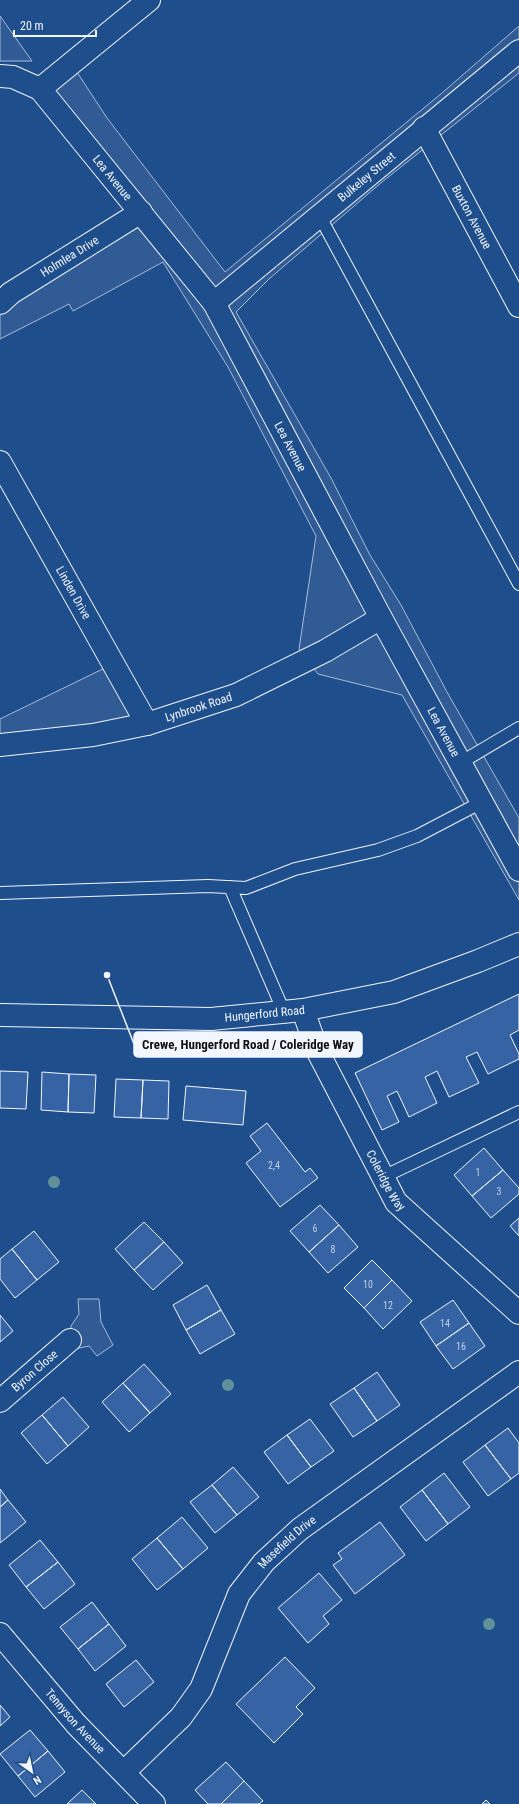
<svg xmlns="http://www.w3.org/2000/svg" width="519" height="1804" viewBox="0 0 519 1804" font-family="'Roboto Condensed',sans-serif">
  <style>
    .built { fill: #305b95; stroke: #a8bbd7 }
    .building { fill: #3563a3; stroke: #f2f6ff }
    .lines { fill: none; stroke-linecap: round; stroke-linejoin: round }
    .lane-casing { stroke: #f2f6ff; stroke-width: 14 }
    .street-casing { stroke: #f2f6ff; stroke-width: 24 }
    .secondary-casing { stroke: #f2f6ff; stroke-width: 24 }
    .lane { stroke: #1f4e8c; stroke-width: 12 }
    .street { stroke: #1f4e8c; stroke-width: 22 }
    .secondary { stroke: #1f4e8c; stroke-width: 22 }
    .tree { fill: #61919a }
    .labels { text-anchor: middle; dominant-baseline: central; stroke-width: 3; stroke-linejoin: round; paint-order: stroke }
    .number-label { font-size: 10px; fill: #c3d1e8 }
    .street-label { font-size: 12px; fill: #f2f6ff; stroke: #1f4e8c }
    .leader { fill: none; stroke: #f2f6ff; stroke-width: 1.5 }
    .callout-dot { fill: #f2f6ff; stroke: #1f4e8c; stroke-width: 1.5 }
    .callout { fill: #f2f6ff; stroke: #f2f6ff; stroke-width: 1.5 }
    .callout-label { font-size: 13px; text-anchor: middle; font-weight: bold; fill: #111 }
  </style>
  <rect width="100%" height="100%" fill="#1f4e8c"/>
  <path class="built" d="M0 16 32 61H0Z
    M519 26V73L382 182 269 279 236 312 331 478 370 555 401 605 447 692 519 818V900L402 695 318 674 299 649 316 536 228 367 163 262 73 311 69 304 0 339V303L140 212 40 89 71 63 107 118 225 272 442 93Z
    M113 664 147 724 0 745V719Z
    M78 1299H99L101 1322 113 1345 97 1356 89 1346 75 1349 70 1340 71 1326 79 1314Z"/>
  <path class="building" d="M519 994V1030L510 1035 519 1054V1059L488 1074 477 1052 466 1057 479 1083 449 1097 437 1071 425 1077 437 1103 409 1117 397 1091 387 1096 399 1122 382 1130 355 1073Z
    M0 1071 28 1072 26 1109 0 1108Z
    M42 1072 69 1074 68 1112 41 1110Z
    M69 1074 96 1075 94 1113 68 1112Z
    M116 1079 143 1080 141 1118 114 1117Z
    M143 1080 169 1081 168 1119 141 1118Z
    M186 1086 246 1091 243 1125 183 1120Z
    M267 1123 305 1172 310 1168 318 1178 280 1207 246 1163 261 1151 250 1136Z
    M484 1148 503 1170 472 1196 454 1175Z
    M503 1170 519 1188V1194L491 1218 472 1196Z
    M320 1205 339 1225 309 1252 290 1231Z
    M519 1218V1236L510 1226Z
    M144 1222 164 1242 134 1270 115 1249Z
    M339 1225 358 1247 328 1273 309 1252Z
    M34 1231 59 1262 37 1280 12 1249Z
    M164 1242 183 1263 153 1290 134 1270Z
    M12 1249 37 1280 15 1298 0 1279V1259Z
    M372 1260 392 1280 364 1308 344 1288Z
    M392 1280 412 1301 383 1329 364 1308Z
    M207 1285 221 1310 186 1330 173 1305Z
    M453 1300 469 1323 436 1346 420 1322Z
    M221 1310 235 1334 200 1354 186 1330Z
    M0 1315 13 1331 0 1342Z
    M469 1323 485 1346 453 1369 436 1346Z
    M144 1364 171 1394 150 1413 123 1383Z
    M377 1372 400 1405 377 1421 354 1388Z
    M123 1383 150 1413 129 1432 102 1402Z
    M354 1388 377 1421 353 1437 330 1404Z
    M63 1397 89 1427 68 1446 42 1415Z
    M42 1415 68 1446 47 1464 21 1433Z
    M310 1419 334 1451 311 1467 287 1435Z
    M508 1428 519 1443V1473L511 1479 485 1445Z
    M287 1435 311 1467 288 1484 264 1452Z
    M485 1445 511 1479 488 1496 463 1462Z
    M233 1467 259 1497 237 1515 212 1485Z
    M444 1473 470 1507 448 1524 422 1490Z
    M212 1485 237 1515 215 1533 190 1502Z
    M0 1489 8 1500 0 1507Z
    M422 1490 448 1524 426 1541 400 1507Z
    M8 1500 26 1522 0 1543V1507Z
    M182 1517 208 1548 183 1569 157 1538Z
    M380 1522 405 1555 355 1594 333 1565 342 1559 338 1553Z
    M157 1538 183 1569 157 1590 132 1559Z
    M40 1540 58 1562 26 1587 9 1565Z
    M58 1562 75 1584 44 1609 26 1587Z
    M319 1573 342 1600 323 1616 329 1624 308 1643 278 1608Z
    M92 1602 109 1624 78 1649 60 1627Z
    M109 1624 126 1646 95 1671 78 1649Z
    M285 1657 315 1688 296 1707 303 1714 274 1743 236 1704Z
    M136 1660 154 1682 124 1707 106 1684Z
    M0 1705 10 1717 0 1726Z
    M30 1730 48 1751 18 1776 0 1754Z
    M48 1751 65 1772 35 1797 18 1776Z
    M226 1762 244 1781 221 1804H208L195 1790Z
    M244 1781 263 1801 259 1804H221Z
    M82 1790 96 1804H67Z
    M486 1800 490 1804H482Z"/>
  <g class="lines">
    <defs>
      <path id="lane" d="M319 215 519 584
        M460 763 519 728
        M230 887 284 1012
        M0 893 208 886 246 888 295 869 378 850 417 836 482 802
        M383 1177 519 1112"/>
      <g id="street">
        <path id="s1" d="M0 76 13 77 40 89 214 303 381 618 519 870"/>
        <path d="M40 89 149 0"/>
        <path id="s2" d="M424 128 519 306"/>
        <path id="s3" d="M0 303 11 293 141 212"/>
        <path id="s4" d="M214 303 519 51"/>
        <path id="s5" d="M0 462 147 724"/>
        <path id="s6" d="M0 745 93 735 147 724 236 695 325 651 381 618"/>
        <path id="s7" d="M303 1010 317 1050 396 1202 519 1313"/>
        <path id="s8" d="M0 1401 70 1340"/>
        <path id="s9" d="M0 1634 76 1724 154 1804"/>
        <path id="s10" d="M124 1772 181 1717 201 1689 239 1594 264 1562 300 1529 519 1372"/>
      </g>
      <g id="secondary">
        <path id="s11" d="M0 1015 211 1019 303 1010 394 992 478 961 519 944"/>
      </g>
    </defs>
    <use href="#lane" class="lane-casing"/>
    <use href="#street" class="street-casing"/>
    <use href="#secondary" class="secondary-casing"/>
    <use href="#lane" class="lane"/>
    <use href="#street" class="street"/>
    <use href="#secondary" class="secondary"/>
  </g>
  <g class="tree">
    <circle cx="54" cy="1182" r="6"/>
    <circle cx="228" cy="1385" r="6"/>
    <circle cx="489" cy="1624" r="6"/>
  </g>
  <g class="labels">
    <g class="number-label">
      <text x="274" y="1165">2,4</text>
      <text x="478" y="1172">1</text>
      <text x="499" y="1191">3</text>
      <text x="315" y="1228">6</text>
      <text x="333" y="1249">8</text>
      <text x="368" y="1284">10</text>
      <text x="388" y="1305">12</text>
      <text x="445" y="1323">14</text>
      <text x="461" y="1346">16</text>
    </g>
    <g class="street-label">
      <text stroke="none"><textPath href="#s4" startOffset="198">Bulkeley Street</textPath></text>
      <text stroke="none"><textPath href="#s1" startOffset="157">Lea Avenue</textPath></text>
      <text stroke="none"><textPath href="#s2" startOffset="101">Buxton Avenue</textPath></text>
      <text stroke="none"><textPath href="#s3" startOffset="84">Holmlea Drive</textPath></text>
      <text stroke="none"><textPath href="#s1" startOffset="481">Lea Avenue</textPath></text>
      <text stroke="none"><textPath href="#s5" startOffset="150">Linden Drive</textPath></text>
      <text stroke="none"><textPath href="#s6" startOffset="203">Lynbrook Road</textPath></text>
      <text stroke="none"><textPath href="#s1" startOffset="805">Lea Avenue</textPath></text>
      <text stroke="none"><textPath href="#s11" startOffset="265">Hungerford Road</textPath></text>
      <text stroke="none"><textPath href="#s7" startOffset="190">Coleridge Way</textPath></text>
      <text stroke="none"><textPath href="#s8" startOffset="46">Byron Close</textPath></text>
      <text stroke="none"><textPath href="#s10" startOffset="287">Masefield Drive</textPath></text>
      <text stroke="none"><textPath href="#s9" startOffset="115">Tennyson Avenue</textPath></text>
    </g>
  </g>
  <path class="leader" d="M107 975L134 1044"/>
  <circle class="callout-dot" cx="107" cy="975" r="4"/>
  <rect class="callout" x="134" y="1032" width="228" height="25" rx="4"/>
  <g class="callout-label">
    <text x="248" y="1049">Crewe, Hungerford Road / Coleridge Way</text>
  </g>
  <g transform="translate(32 1772) rotate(147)" stroke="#1f4e8c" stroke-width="3" paint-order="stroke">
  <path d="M0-3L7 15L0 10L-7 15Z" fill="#f2f6ff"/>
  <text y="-6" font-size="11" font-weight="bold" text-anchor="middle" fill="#f2f6ff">N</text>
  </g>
  <path d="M14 30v6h82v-6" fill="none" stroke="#f2f6ff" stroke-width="2"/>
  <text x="20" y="30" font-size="12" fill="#f2f6ff" stroke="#1f4e8c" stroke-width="3" paint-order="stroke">20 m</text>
</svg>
